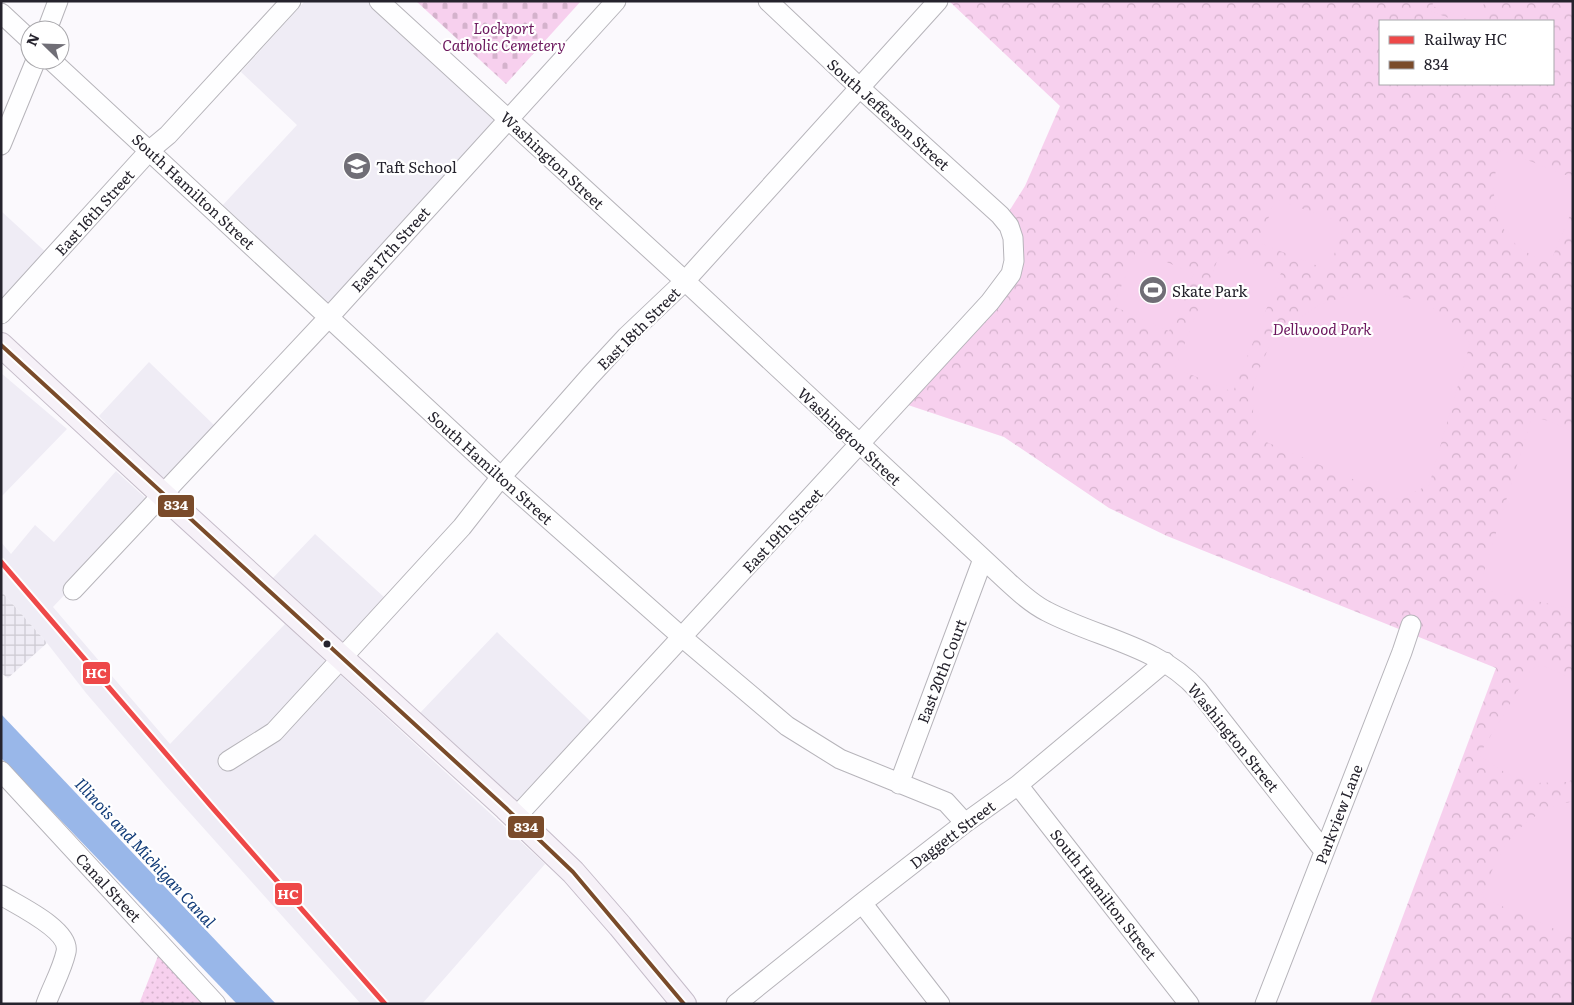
<svg xmlns="http://www.w3.org/2000/svg" width="1574" height="1005" viewBox="0 0 1574 1005" font-family="Literata,serif">
  <style>
    .built { fill: #efecf5 }
    .industrial { fill: url(#industrial-grid) }
    .grass { fill: url(#grass-dots) }
    .cemetery { fill: url(#cemetery-stones) }
    .park { fill: url(#park-crowns); fill-rule: evenodd }
    .garden { fill: #f7d0ee }
    .water { fill: #99b7e9 }
    .lines { fill: none; stroke-linecap: round; stroke-linejoin: round }
    .minor-casing { stroke: #b6b4ba; stroke-width: 21 }
    .major-casing { stroke: #c5bcc9; stroke-width: 26 }
    .minor { stroke: #fefeff; stroke-width: 19 }
    .major { stroke: #f6f1f8; stroke-width: 24 }
    .bus-1-casing { stroke: #fff; stroke-width: 8 }
    .bus-1 { stroke: #7a4b2a; stroke-width: 4 }
    .rail-1-casing { stroke: #fff; stroke-width: 9 }
    .rail-1 { stroke: #ee4848; stroke-width: 5 }
    .bus-dot { fill: #25232d; stroke: #fff; stroke-width: 2 }
    .labels { text-anchor: middle; dominant-baseline: central; stroke-width: 4.5; stroke-linejoin: round; paint-order: stroke }
    .park-label { font-size: 15px; font-style: italic; fill: #6b165d; stroke: #fff }
    .street-label { font-size: 15px; fill: #25232d; stroke: #fff }
    .poi-label { font-size: 15px; fill: #25232d; stroke: #fff; text-anchor: start }
    .water-label { font-size: 16px; font-style: italic; fill: #123c79; stroke: #fff }
    .line-badge { stroke: #fff; stroke-width: 2 }
    .badge-label { font-size: 14px; text-anchor: middle; font-weight: bold; fill: #fff }
  </style>
  <defs>
    <pattern id="industrial-grid" width="8" height="8" patternUnits="userSpaceOnUse" patternTransform="scale(1.25)"><rect width="8" height="8" fill="#efecf5"/><path d="M0 4h8M4 0v8" fill="none" stroke="#cdcad2"/></pattern>
    <pattern id="grass-dots" width="8" height="8" patternUnits="userSpaceOnUse" patternTransform="scale(1.25)"><rect width="8" height="8" fill="#f7d0ee"/><path d="M2 2h.1M6 6h.1" fill="none" stroke="#d4b2cc" stroke-width="1.8" stroke-linecap="round"/></pattern>
    <pattern id="cemetery-stones" width="16" height="16" patternUnits="userSpaceOnUse" patternTransform="scale(1.25)"><rect width="16" height="16" fill="#f7d0ee"/><path d="M2 7V4a2 2 0 0 1 4 0v3zM10 15v-3a2 2 0 0 1 4 0v3z" fill="#d4b2cc"/></pattern>
    <pattern id="park-crowns" width="20" height="18" patternUnits="userSpaceOnUse" patternTransform="scale(1.25)"><rect width="20" height="18" fill="#f7d0ee"/><path d="M2 6a3 3 0 1 1 6 0M12 15a3 3 0 1 1 6 0" fill="none" stroke="#d4b2cc"/></pattern>
  </defs>
  <rect width="100%" height="100%" fill="#fbf9fd"/>
  <path class="built" d="M305 1H367L497 120 326 307 221 207 297 125 241 72Z
    M1 211 49 255 1 309Z
    M149 362 216 427 162 482 99 416Z
    M1 373 67 429 1 497Z
    M116 471 151 503 53 607 170 744 285 624 545 864 422 1004H361L165 785 86 693 47 643 1 591V542L11 554 35 525 54 542Z
    M315 534 385 598 340 645 271 580Z
    M497 632 605 735 529 818 419 714Z"/>
  <path class="industrial" d="M1 591 47 643 8 678 1 673Z"/>
  <path class="grass" d="M160 951 208 1004H139Z"/>
  <path class="cemetery" d="M416 1H581L506 84Z"/>
  <path class="park" d="M949 1H1573V1004H1370L1496 668 1167 536 1109 508 1004 437 908 405 1006 297C1010 292 1015 286 1018 281 1031 257 1018 235 1008 213L1025 186 1060 106ZM1380 21H1553V84H1380Z"/>
  <path class="garden" d="M1434 1H1485L1477 21H1472L1432 6Z
    M1430 11 1457 21H1426Z
    M1501 150 1571 177 1573 181V208L1550 263C1540 258 1528 255 1519 247 1489 221 1490 185 1501 150Z
    M1275 199 1346 224 1328 270 1260 243Z
    M1137 249 1194 274 1169 331 1113 306Z
    M1221 251 1281 273 1233 392 1175 368Z
    M1353 294C1390 294 1425 295 1453 323 1459 329 1465 337 1470 344L1429 485 1399 499 1257 438 1253 412 1254 381 1269 347 1292 323 1319 305Z
    M1532 417 1549 421 1573 432V609L1491 591 1482 578Z
    M1542 665 1573 679V779L1568 782 1535 783 1507 774 1479 755 1531 669Z
    M1573 801V937L1481 897C1496 861 1505 835 1540 813 1549 807 1562 804 1573 801Z"/>
  <path class="water" d="M1 714 276 1004H237L1 758Z"/>
  <g class="lines">
    <defs>
      <path id="minor" d="M379 1 685 281 1007 581C1019 592 1032 604 1046 611 1097 638 1159 646 1198 690L1324 851
        M1 13 30 40
        M47 30 58 1
        M51 60 501 477 683 638 787 726 840 759 946 802 965 823
        M1 145 36 60
        M1 314 150 150 168 135 291 1
        M73 590 329 317 616 1
        M228 761 274 732 462 527 501 477 590 376 627 336 685 281 938 1
        M1 771 216 1004
        M899 784 983 559
        M1018 785 1189 1004
        M516 817 990 302 1011 274 1014 261 1013 238 1009 226 1000 215 860 88 768 1
        M1 895C17 905 71 930 66 952 62 970 52 987 46 1004
        M862 903 940 1004
        M736 1004 862 903 965 823 1018 785 1165 662
        M1265 1004 1402 652 1411 625"/>
      <path id="major" d="M1 345 163 495 506 808 573 872 620 926 684 1004"/>
    </defs>
    <use href="#minor" class="minor-casing"/>
    <use href="#major" class="major-casing"/>
    <use href="#minor" class="minor"/>
    <use href="#major" class="major"/>
    <defs>
      <path id="bus-1" d="M1 345 506 808 573 872 684 1004"/>
    </defs>
    <use href="#bus-1" class="bus-1-casing"/>
    <use href="#bus-1" class="bus-1"/>
    <defs>
      <path id="rail-1" d="M1 562 211 806 385 1004"/>
    </defs>
    <use href="#rail-1" class="rail-1-casing"/>
    <use href="#rail-1" class="rail-1"/>
  </g>
  <defs>
    <symbol id="school-disc" viewBox="-11 -11 22 22"><circle r="9.5" fill="#706e76" stroke="#fff"/><path d="M0-5L7-2L0 1L-7-2ZM-4 1L0 2.5L4 1V4Q0 6-4 4Z" fill="#fff"/></symbol>
    <symbol id="stadium-disc" viewBox="-11 -11 22 22"><circle r="9.5" fill="#706e76" stroke="#fff"/><path d="M0-5a6.5 5 0 1 0 0 10a6.5 5 0 1 0 0-10ZM-3.5-1.8h7v3.6h-7Z" fill="#fff"/></symbol>
  </defs>
  <g fill-rule="evenodd">
    <use href="#school-disc" x="341" y="150" width="32" height="32"/>
    <use href="#stadium-disc" x="1137" y="274" width="32" height="32"/>
  </g>
  <circle class="bus-dot" cx="327" cy="644" r="4.5"/>
  <g class="labels">
    <g class="park-label">
      <text x="504" y="27">Lockport<tspan x="504" dy="17">Catholic Cemetery</tspan></text>
      <text x="1322" y="328">Dellwood Park</text>
    </g>
    <g class="street-label">
      <text transform="translate(889 114) rotate(42)">South Jefferson Street</text>
      <text transform="translate(553 160) rotate(43)">Washington Street</text>
      <text transform="translate(194 191) rotate(43)">South Hamilton Street</text>
      <text transform="translate(94 212) rotate(-48)">East 16th Street</text>
      <text transform="translate(390 249) rotate(-48)">East 17th Street</text>
      <text transform="translate(638 328) rotate(-45)">East 18th Street</text>
      <text transform="translate(850 436) rotate(43)">Washington Street</text>
      <text transform="translate(491 467) rotate(42)">South Hamilton Street</text>
      <text transform="translate(782 530) rotate(-47)">East 19th Street</text>
      <text transform="translate(941 671) rotate(-69)">East 20th Court</text>
      <text transform="translate(1234 737) rotate(51)">Washington Street</text>
      <text transform="translate(1338 814) rotate(-69)">Parkview Lane</text>
      <text transform="translate(952 834) rotate(-37)">Daggett Street</text>
      <text transform="translate(109 887) rotate(47)">Canal Street</text>
      <text transform="translate(1104 894) rotate(52)">South Hamilton Street</text>
    </g>
    <g class="poi-label">
      <text x="376" y="166">Taft School</text>
      <text x="1172" y="290">Skate Park</text>
    </g>
    <g class="water-label">
      <text transform="translate(146 852) rotate(47)">Illinois and Michigan Canal</text>
    </g>
  </g>
  <g class="line-badge">
    <rect x="157" y="494" width="38" height="24" rx="5" fill="#7a4b2a"/>
    <rect x="82" y="661" width="29" height="24" rx="5" fill="#ee4848"/>
    <rect x="507" y="815" width="38" height="24" rx="5" fill="#7a4b2a"/>
    <rect x="274" y="882" width="29" height="24" rx="5" fill="#ee4848"/>
  </g>
  <g class="badge-label">
    <text x="176" y="510">834</text>
    <text x="96" y="678">HC</text>
    <text x="526" y="832">834</text>
    <text x="288" y="899">HC</text>
  </g>
  <rect width="1574" height="1005" fill="none" stroke="#25232d" stroke-width="5"/>
  <rect x="1379" y="20" width="175" height="65" fill="#ffffff" stroke="#a8a7ab"/>
  <rect x="1389" y="36" width="25" height="8" fill="#ee4848" stroke="#a8a7ab"/>
  <text x="1424" y="45" font-size="15" fill="#25232d">Railway HC</text>
  <rect x="1389" y="61" width="25" height="8" fill="#7a4b2a" stroke="#a8a7ab"/>
  <text x="1424" y="70" font-size="15" fill="#25232d">834</text>
  <g transform="translate(45 45) rotate(293)"><circle r="24" fill="#ffffff" stroke="#a8a7ab"/>
  <path d="M0-4L9 19L0 12L-9 19Z" fill="#706e76"/>
  <text y="-8" font-size="14" font-weight="bold" text-anchor="middle" fill="#25232d">N</text>
  </g>
</svg>
